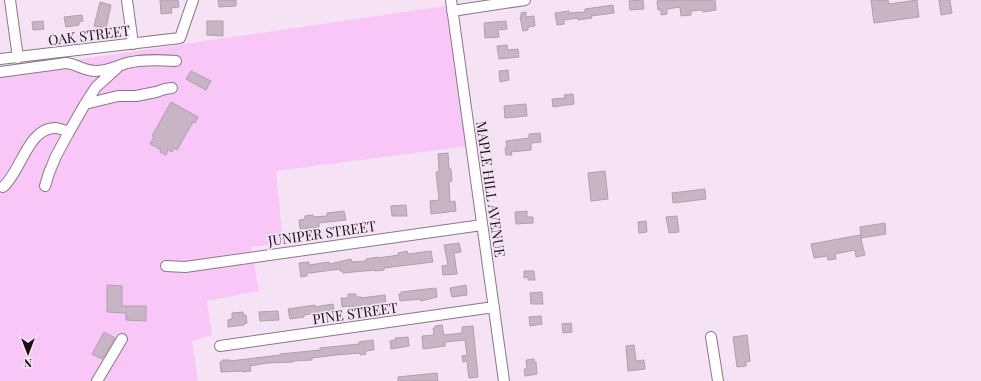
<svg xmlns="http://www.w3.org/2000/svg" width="981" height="381" viewBox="0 0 981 381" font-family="'Playfair Display',serif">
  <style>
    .green { fill: #f9c6f8 }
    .building { fill: #c7b5c6; stroke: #af9eaf }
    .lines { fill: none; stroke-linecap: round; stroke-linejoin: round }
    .minor-casing { stroke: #887887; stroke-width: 12 }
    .minor { stroke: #fff; stroke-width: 10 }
    .labels { text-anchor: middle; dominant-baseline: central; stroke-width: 3.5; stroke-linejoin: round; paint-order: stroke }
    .street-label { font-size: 14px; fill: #171117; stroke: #f5e3f5 }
  </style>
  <rect width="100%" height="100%" fill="#f5e3f5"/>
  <path class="green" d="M452 5 469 146 276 171 283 243 251 247 259 291 207 301 212 335 192 341 198 381H0V71Z"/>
  <path class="building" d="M160 0H178L179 7 171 8 172 13 161 14Z
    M218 0H236V6L219 7Z
    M643 0 644 9 630 10 629 1Z
    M662 0H715L716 10 703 12 702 10 691 11V15L681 16 680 7 667 9V14L661 15V10H658L657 1Z
    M871 0H888L889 4 917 0 919 17 874 23Z
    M939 0H950L952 13 941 15Z
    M100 2 111 5 106 28 94 26Z
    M613 5 614 13 591 16 592 18 578 20V18L564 20V24L557 25 555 13 569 11V13L585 12V9Z
    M526 12V17L534 16 535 26 528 27V30L523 31 520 17H521V13Z
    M82 15 83 21 79 22V25L66 27 64 17Z
    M43 21 44 29 33 30 32 22Z
    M207 21H223V36L207 35Z
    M506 21 507 29 498 30 499 37 485 38 484 23Z
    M507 45 508 50 518 49 519 57 499 59 497 46Z
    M508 70 509 80 500 82 499 71Z
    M191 71 211 81 206 90 186 79Z
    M573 94 574 104 553 107 552 99 565 98 564 95Z
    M171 102 198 117 195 123 193 122 177 150 174 148 172 152 168 150 166 155 160 152 161 150 150 144 154 137 152 136Z
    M526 104 527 116 505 118 504 106Z
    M540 133 541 142 531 143V150L511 152 512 155H506L505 148 507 147 506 141 529 138V134Z
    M448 153 449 169H451L452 181 449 182 450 202 455 201 456 211 431 214 430 201 439 200 436 172H438L439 170 438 154Z
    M605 171 608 199 591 201 588 173Z
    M705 189 706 199 673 203 672 193Z
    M406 205 407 216H392L391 206Z
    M344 211 346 220 319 223V227L300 229 299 220 305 219V216L313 215V217L327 216V213Z
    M527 211V217H533V223L516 224 515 212Z
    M677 216 679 232 669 233 666 217Z
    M646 221 647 232 639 233 638 222Z
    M885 223 886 234 861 238 860 227Z
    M860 235 865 255 856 257 855 250 835 254 836 259 828 260 827 256 814 258 811 244Z
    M459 243 461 252 454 253 457 274 443 275 442 266 448 265 444 245Z
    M407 251 408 254 431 251 433 262 384 268V270L375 271V270L343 273V271H340V269L310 273H307V276L301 277 299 263 309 262V265L329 262 330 264 351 259 352 262 366 261V259L378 257V258L399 255 398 253Z
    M524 271H534L535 280H528V277L524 278Z
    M107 285 122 286V306H146V321L126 320V313L107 312Z
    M466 285 467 295 452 297 450 288Z
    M436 288 437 297 421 301V299L400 301 399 294H401V292Z
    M542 292 543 304H531L530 293Z
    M348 294H356V297H361V298L385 295 386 305 357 308H349V306L342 307 341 298H348Z
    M333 304 334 310 304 315V317L290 319 288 309 315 305V307Z
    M278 311 279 320 260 321 259 312Z
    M243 312V315H246L247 323 244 324V325L228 327V320L232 319V313Z
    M541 316 542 324 530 326 529 317Z
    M571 323 572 332 563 333 562 324Z
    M442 325 444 335 462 333V327L473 326 478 377 469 378 467 361 463 362 462 356 467 355 465 340 445 342V346L423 349 422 336 434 335 433 328H435V326Z
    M104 332 115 338 102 359 92 354Z
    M747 335 750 361 746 362V366L737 367 733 337Z
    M408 337 409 346 391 349 390 341 395 340V338Z
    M373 340 374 350 365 351 366 354 360 355V353L336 355 312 358V360L293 361V362L267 363 250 366 251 371 243 372V371L221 372 220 362H222V360H230V361L280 355V354L320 350V348L359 344V342Z
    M634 345 636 361 644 360 645 369 628 371 626 346Z
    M534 359V362H536L537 374 525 376 524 369H527L526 360Z
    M437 373 438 381H398V377Z"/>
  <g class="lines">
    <defs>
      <path id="minor" d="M10 0 18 58
        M127 0 133 44
        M451 0 504 381
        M452 11 525 0
        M0 59 180 38 193 0
        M0 72 66 63C76 64 85 71 96 71 109 71 120 64 132 62 146 59 161 60 176 61
        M85 104 118 96H136L156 92 165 89 172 88
        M45 186 49 173 56 156 69 132 85 104 96 87 117 68
        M3 187C21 172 28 127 56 128 60 129 65 130 69 132
        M166 266 185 267 482 225
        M711 337 718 381
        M220 346 494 307
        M97 381 122 339"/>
    </defs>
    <use href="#minor" class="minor-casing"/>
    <use href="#minor" class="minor"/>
  </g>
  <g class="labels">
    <g class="street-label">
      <text transform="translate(89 35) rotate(-7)">OAK STREET</text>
      <text transform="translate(491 189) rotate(82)">MAPLE HILL AVENUE</text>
      <text transform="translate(322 233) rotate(-8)">JUNIPER STREET</text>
      <text transform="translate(355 313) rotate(-8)">PINE STREET</text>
    </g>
  </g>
  <g transform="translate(28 353) rotate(180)" stroke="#f5e3f5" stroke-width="3" paint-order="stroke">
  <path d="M0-3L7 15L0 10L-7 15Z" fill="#171117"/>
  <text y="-6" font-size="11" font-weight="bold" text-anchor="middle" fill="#171117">N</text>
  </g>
</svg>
